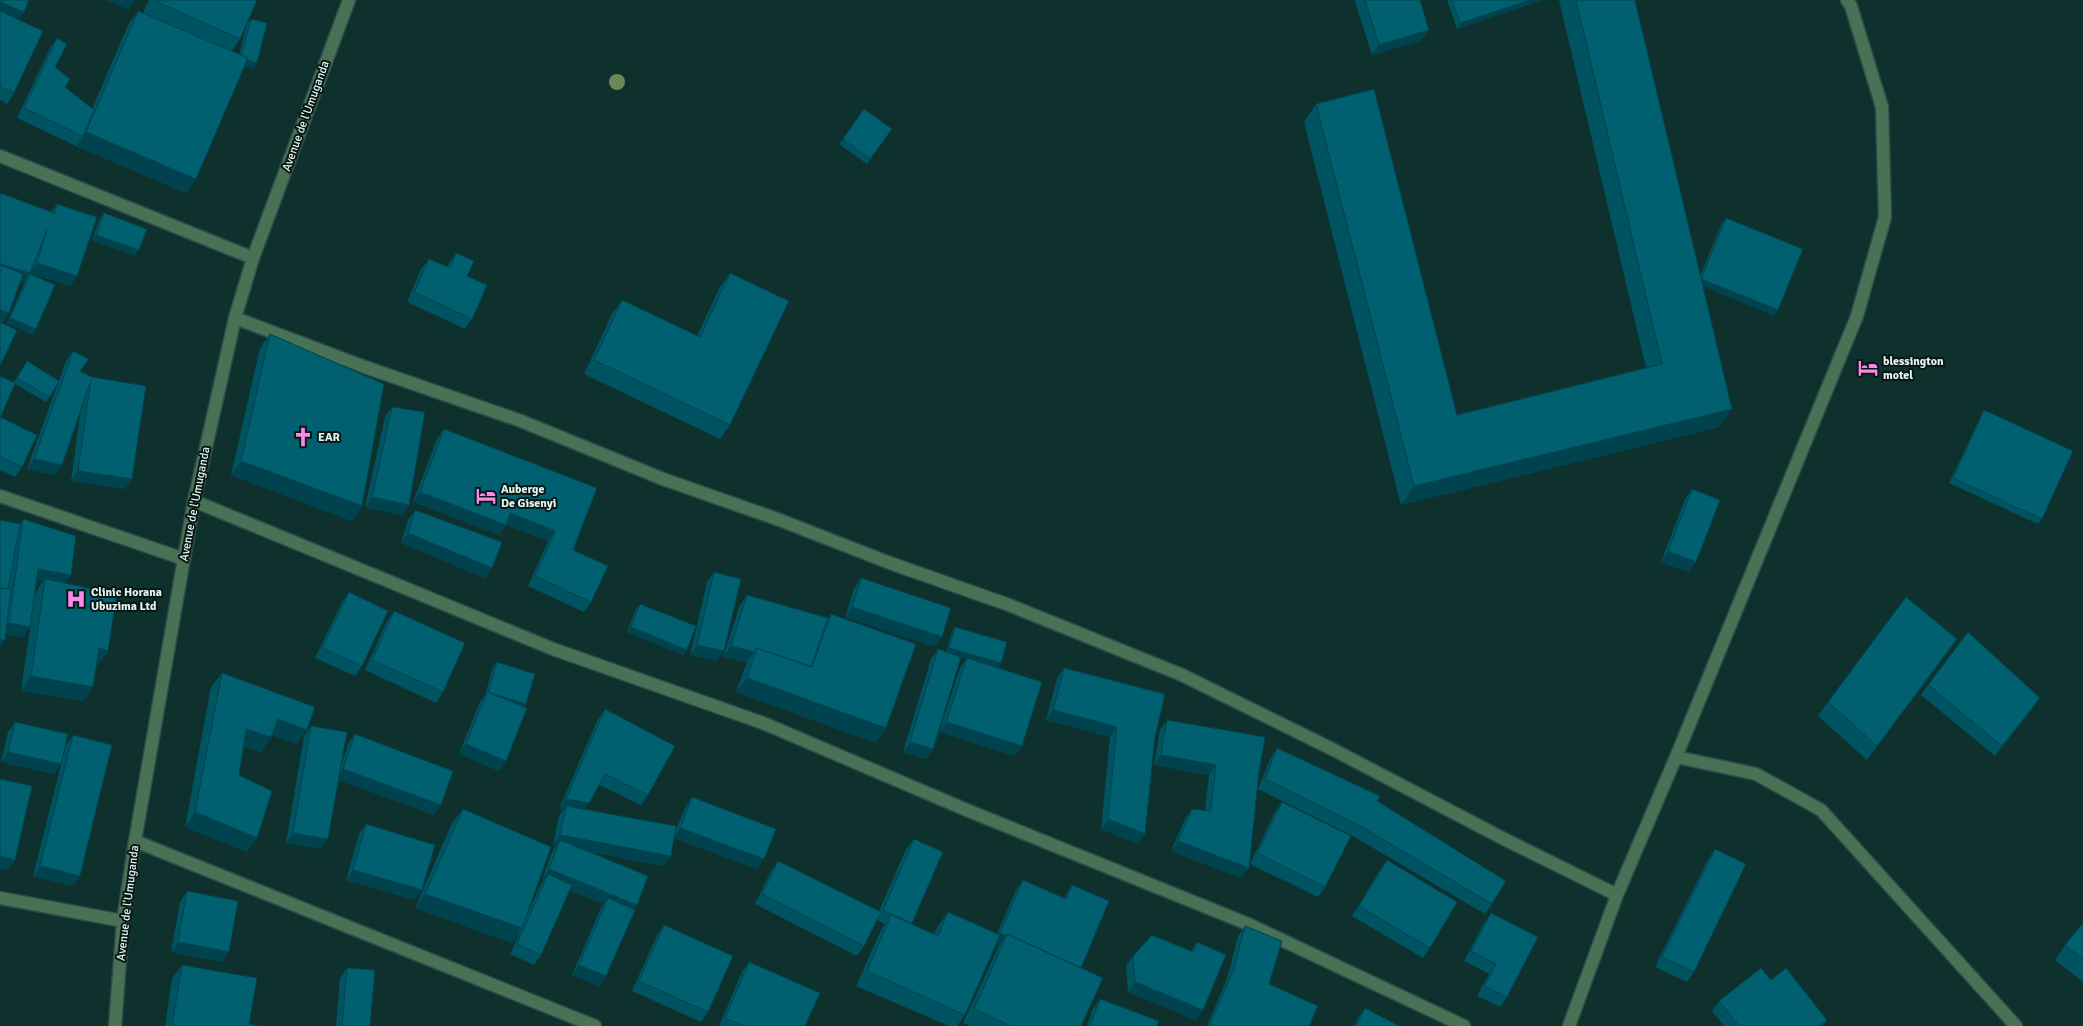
<svg xmlns="http://www.w3.org/2000/svg" width="2083" height="1026" viewBox="0 0 2083 1026" font-family="Signika,sans-serif">
  <style>
    .lines { fill: none; stroke-linecap: round; stroke-linejoin: round }
    .minor-casing { stroke: #2d4c48; stroke-width: 15 }
    .tertiary-casing { stroke: #2d4c48; stroke-width: 15 }
    .minor { stroke: #497155; stroke-width: 12 }
    .tertiary { stroke: #497155; stroke-width: 12 }
    .tree { fill: #6b885a }
    .wall { fill: #005360 }
    .shaded-wall { fill: #00434e }
    .building { fill: #006070; stroke: #00434e }
    .labels { text-anchor: middle; dominant-baseline: central; stroke-width: 4; stroke-linejoin: round; paint-order: stroke }
    .street-label { font-size: 12px; fill: #e2f5f1; stroke: #081614 }
    .poi-label { font-size: 12px; font-weight: bold; fill: #e2f5f1; stroke: #081614; text-anchor: start }
  </style>
  <rect width="100%" height="100%" fill="#0f312d"/>
  <g class="lines">
    <defs>
      <path id="minor" d="M0 156 253 258
        M235 318 365 367 521 421 663 479 777 519 890 563 1009 605 1182 675 1334 750 1504 839 1617 895
        M0 496 184 559
        M194 501 553 649 763 723 969 811 1248 924 1464 1026
        M1676 757 1857 316 1885 217 1882 107 1851 6 1847 0
        M135 841 595 1026
        M0 898 123 921
        M1569 1026 1617 895 1676 757 1756 774 1821 810 2016 1026"/>
      <path id="tertiary" d="M115 1026 123 921 135 841 194 501 235 318 253 258 349 0"/>
    </defs>
    <use href="#minor" class="minor-casing"/>
    <use href="#tertiary" class="tertiary-casing"/>
    <use href="#minor" class="minor"/>
    <use href="#tertiary" class="tertiary"/>
  </g>
  <circle class="tree" cx="617" cy="82" r="8"/>
  <path class="wall" d="M0 0 19 20 14 93 7 104 0 100Z
    M149 0H257L240 39 232 51 239 55 247 24 251 19 254 68 245 66 186 193 76 146 17 118 50 48 57 38 55 67 65 87 92 109 128 25 138 11 143 13Z
    M1356 0H1420L1422 40 1372 55 1355 2Z
    M1447 0H1543L1457 29Z
    M1559 0H1635L1700 276 1722 223 1726 218 1774 316 1703 286 1732 409 1719 427 1401 505 1304 122 1316 104 1457 415 1646 368Z
    M864 109 892 129 867 164 839 144Z
    M0 193 51 212 57 204 77 276 70 286 30 273V274L36 329 33 335 7 323 25 281 23 283 20 282 9 313 2 323Z
    M104 213 135 256 92 240 100 218Z
    M456 253 467 276 472 319 465 329 407 302 421 269 429 259 447 267 449 263Z
    M730 273V425L720 439 584 374 612 314 622 300 697 336 720 287Z
    M270 334 352 521 231 475 260 348Z
    M73 351 80 372 92 377 125 489 71 481 81 408 62 465 55 475 27 469 58 383 46 402 15 384 0 418 22 467 15 477 0 470V376L14 382 27 361 59 381 66 361Z
    M392 407 409 505 402 515 365 507 385 417Z
    M1984 410 2042 519 2038 524 1949 483 1981 416Z
    M444 429 573 550 591 602 584 612 528 586 548 541 506 525 499 535 413 502 437 439Z
    M1692 489 1689 572 1661 562 1685 499Z
    M415 510 485 578 401 543 408 520Z
    M23 519 71 575 65 583 108 651 98 665H96L93 687 83 701 21 691 35 594 43 581 37 580 30 627 23 637 6 634 0 520 20 524Z
    M714 572 717 661 690 655 707 582Z
    M861 578 935 647 845 617 854 588Z
    M349 592 362 666 355 676 315 658 342 602Z
    M747 595 828 618 831 614 876 743 736 692 747 662 723 657 740 605Z
    M640 604 683 655 627 632 636 609Z
    M394 611 443 692 436 703 365 670 387 621Z
    M955 627 998 668 1022 746 1015 756 939 732 960 668 966 659 961 658 933 749 926 759 903 752 931 659 938 649 946 652 952 632Z
    M1957 639 1867 760 1818 716 1828 702Z
    M497 662 526 704 524 707 506 761 499 771 459 754 480 702 485 695 493 667Z
    M1064 668 1155 737 1138 844 1101 829 1110 737 1046 720 1057 678Z
    M222 673 297 744 272 735 261 752 244 746 239 775 247 852 185 827 211 687Z
    M1928 685 2033 708 1995 756 1921 695Z
    M605 709 648 795 641 805 599 785 585 809 674 834 685 808 692 797 757 869 674 838 664 866 590 852 637 905 633 909 606 976 599 986 572 975 601 908 604 904 569 890 541 955 534 965 510 954 520 932 512 943 415 908 452 823 463 809 526 917 541 884 544 880 542 879 553 850 556 846 553 845 559 816 563 810 559 809 598 719Z
    M1167 720 1265 737 1241 878 1171 851 1185 819 1192 809 1205 810 1209 775 1154 765 1160 730Z
    M15 722 54 774 1 762 8 732Z
    M311 726 342 763 348 744 355 734 441 805 434 815 339 780 321 849 286 843 304 736Z
    M73 735 80 876 73 886 33 876 66 745Z
    M1277 748 1492 904 1485 914 1353 836 1258 789 1270 759Z
    M1282 802 1325 887 1318 897 1250 864 1275 812Z
    M366 824 415 900 346 880 359 834Z
    M914 839 912 923 911 924 934 934 938 926 948 912 997 934 1016 890 1023 880 1064 898 1072 885 1081 968V1026H970L963 1023 999 946 996 944 965 1015 957 1026H949L856 986 881 930 885 924 877 920 864 946 857 956 755 904 771 871 778 861 879 911 906 849Z
    M1715 849 1694 972 1687 982 1655 967 1708 859Z
    M1387 860 1430 948 1423 958 1352 916 1380 870Z
    M187 891 222 962 171 952 180 902Z
    M1491 913 1507 997 1500 1007 1477 996 1489 974 1464 961 1484 923Z
    M2083 923V982L2055 960 2065 945Z
    M664 925 708 1012 701 1022 632 991 657 935Z
    M1245 926 1269 984 1309 1026H1207L1227 979 1238 936Z
    M1197 942 1203 1010 1196 1020 1128 992 1126 966 1133 956 1191 951Z
    M749 962 805 1026H719L742 972Z
    M182 965 249 1024 259 1026H165L172 979Z
    M347 968 370 1026H336L340 978Z
    M1771 980 1827 1020 1823 1026H1724L1712 1011 1719 1001Z
    M1100 999 1157 1026H1087L1093 1009Z
    M1365 1008 1399 1026H1354L1358 1018Z"/>
  <path class="shaded-wall" d="M106 0H135L129 10Z
    M1531 0H1543L1457 29 1460 23Z
    M0 2 24 12 17 22 0 15Z
    M1429 30 1422 40 1372 55 1379 45Z
    M240 58 257 63 254 68 237 63Z
    M86 132 196 179 186 193 76 146Z
    M96 235 139 250 135 256 92 240Z
    M37 263 77 276 70 286 30 273Z
    M0 264 30 273 23 283 0 276Z
    M1701 279 1778 310 1774 316 1697 284Z
    M0 310 9 313 2 323 0 322Z
    M10 318 36 329 33 335 7 323Z
    M1732 409 1719 427 1401 505 1414 486Z
    M34 459 62 465 55 475 27 469Z
    M241 461 362 506 352 521 231 475Z
    M78 471 132 479 125 489 71 481Z
    M420 492 506 525 499 535 413 502Z
    M372 497 409 505 402 515 365 507Z
    M510 513 555 531 548 541 503 523Z
    M408 533 492 568 485 578 401 543Z
    M1668 551 1696 562 1689 572 1661 562Z
    M38 569 71 575 64 585 45 579 43 581 31 579Z
    M852 607 942 637 935 647 845 617Z
    M9 623 30 627 23 637 2 633Z
    M631 627 687 650 683 655 627 632Z
    M1957 639 1947 653 1867 760 1877 746Z
    M0 640H5L0 647Z
    M697 645 724 651 717 661 690 655Z
    M731 646 754 652 747 662 723 657Z
    M99 648 108 651 98 665 89 663Z
    M949 648 1001 663 998 668 946 654Z
    M31 676 93 687 83 701 21 691Z
    M747 678 886 728 876 743 736 692Z
    M488 692 526 704 522 709Z
    M2040 698 2033 708 1995 756 2002 746Z
    M1053 710 1117 727 1110 737 1046 720Z
    M278 719 307 730 297 744 268 734Z
    M946 722 1022 746 1015 756 939 732Z
    M246 729 271 737 261 752 236 743Z
    M910 742 933 749 926 759 903 752Z
    M466 744 506 761 499 771 459 754Z
    M8 752 61 764 54 774 1 762Z
    M1161 755 1216 765 1209 775 1154 765Z
    M343 769 441 805 434 815 336 779Z
    M566 799 589 803 582 813 566 806 563 810 559 809Z
    M195 812 257 838 247 852 185 827Z
    M1108 819 1145 834 1138 844 1101 829Z
    M680 828 764 859 757 869 673 838Z
    M293 833 328 839 321 849 286 843Z
    M560 835 671 856 664 866 558 846 560 840 556 846 553 845Z
    M1178 841 1249 868 1241 878 1171 851Z
    M0 856 15 860 8 870 0 868Z
    M40 866 80 876 73 886 33 876Z
    M549 869 637 905 630 915 608 898 604 904 545 880 548 874 544 880 542 879Z
    M353 870 422 890 415 900 346 880Z
    M425 894 522 928 512 943 415 908Z
    M1000 933 1006 936 999 946 993 943Z
    M178 942 229 952 222 962 171 952Z
    M579 965 606 976 599 986 572 975Z
    M1135 982 1203 1010 1196 1020 1128 992Z
    M1827 1020 1823 1026H1819Z"/>
  <path class="building" d="M0 0H29L24 12 0 2Z
    M153 0H257L240 39Z
    M1365 0H1420L1429 30 1379 45Z
    M1452 0H1531L1460 23Z
    M1576 0H1635L1732 409 1414 486 1316 104 1374 89 1457 415 1662 364Z
    M0 11 43 31 14 93 0 87Z
    M138 11 248 58 196 179 86 132Z
    M251 19 267 23 257 63 247 60 248 58 241 55Z
    M57 38 67 44 55 67 70 79 65 87 94 110 83 136 24 108Z
    M864 109 892 129 870 159 843 139Z
    M0 193 54 213 57 204 97 217 77 276 37 263 47 230 30 273 0 264Z
    M104 213 147 229 139 250 96 235Z
    M1726 218 1803 249 1778 310 1701 279Z
    M456 253 474 261 467 276 487 285 472 319 414 292 429 259 450 268Z
    M0 265 23 274 9 313 0 310Z
    M730 273 789 301 730 425 594 360 622 300 700 337Z
    M30 274 55 285 36 329 10 318Z
    M0 322 17 330 0 366Z
    M270 334 384 384 362 506 241 461Z
    M73 351 89 359 80 371 92 377 146 386 132 479 78 471 91 380 62 465 34 459Z
    M27 361 59 381 50 397 17 378Z
    M0 376 15 383 1 416 0 415Z
    M392 407 425 412 409 505 372 497Z
    M1984 410 2073 451 2042 519 1953 478Z
    M0 417 37 435 22 467 0 457Z
    M444 429 597 488 573 550 608 566 591 602 535 576 555 531 510 513 506 525 420 492Z
    M1692 489 1720 500 1696 562 1668 551Z
    M415 510 502 542 492 568 408 533Z
    M23 519 76 536 71 575 38 569 30 627 9 623Z
    M0 520 20 524 8 589 0 588Z
    M714 572 741 579 724 651 697 645Z
    M861 578 951 608 942 637 852 607Z
    M45 579 117 594 108 651 99 648 93 687 31 676Z
    M0 588 11 589 5 640H0Z
    M349 592 388 611 362 666 322 648Z
    M747 595 828 618 811 667 757 648 754 652 731 646Z
    M1906 597 1957 639 1877 746 1828 702Z
    M640 604 696 626 687 650 631 627Z
    M394 611 465 643 443 692 372 660Z
    M831 614 916 644 886 728 747 678 757 648 812 667Z
    M955 627 1007 642 1001 663 949 648Z
    M1968 632 2040 698 2002 746 1928 685Z
    M938 649 961 657 933 749 910 742Z
    M967 658 1042 682 1022 746 946 722Z
    M497 662 535 674 526 704 488 692Z
    M1064 668 1165 694 1155 737 1145 834 1108 819 1117 727 1053 710Z
    M222 673 315 707 307 730 278 719 271 737 246 729 239 775 272 791 257 838 195 812Z
    M487 692 527 708 506 761 466 744Z
    M605 709 675 746 648 795 605 774 589 803 566 799Z
    M1167 720 1265 737 1259 772 1249 868 1178 841 1192 809 1211 811 1216 765 1161 755Z
    M15 722 68 734 61 764 8 752Z
    M311 726 347 732 328 839 293 833Z
    M355 734 453 771 441 805 343 769Z
    M73 735 112 745 80 876 40 866Z
    M1277 748 1380 796 1377 801 1506 881 1492 904 1360 826 1265 779Z
    M0 779 32 786 15 860 0 856Z
    M692 797 776 829 764 859 680 828Z
    M1282 802 1351 836 1325 887 1257 853Z
    M566 806 676 826 671 856 560 835Z
    M463 809 551 847 522 928 425 894Z
    M366 824 435 845 422 890 353 870Z
    M914 839 943 852 912 923 883 910Z
    M560 840 648 876 637 905 549 869Z
    M1715 849 1746 864 1694 972 1662 957Z
    M1387 860 1457 902 1430 948 1359 906Z
    M778 861 881 912 864 946 762 894Z
    M548 874 572 885 541 955 517 944Z
    M1023 880 1066 899 1072 885 1109 901 1081 968 1007 934V936L1000 933Z
    M187 891 238 901 229 952 178 942Z
    M608 898 635 910 606 976 579 965Z
    M948 912 1000 935 965 1015 867 971 891 915 938 936Z
    M1491 913 1538 937 1507 997 1484 986 1496 964 1471 951Z
    M2083 923V959L2065 945Z
    M664 925 733 956 708 1012 639 981Z
    M1245 926 1282 941 1269 984 1318 1006 1309 1026H1209L1234 969Z
    M1007 934 1103 978 1081 1026H1011L974 1009Z
    M1152 935 1193 952 1197 942 1226 955 1203 1010 1135 982 1133 956Z
    M749 962 820 993 805 1026H744L725 1018Z
    M182 965 257 978 249 1024 259 1026H172Z
    M347 968 375 970 370 1026H342Z
    M1761 968 1771 980 1786 968 1827 1020 1819 1026H1739L1719 1001Z
    M1100 999 1159 1021 1157 1026H1090Z
    M1365 1008 1399 1026H1356Z"/>
  <defs>
    <symbol id="hotel-bare" viewBox="-9 -9 18 18"><path d="M-6-4.5h1.5V1H6V5H4.5V3h-9V5H-6ZM-4 0a1.8 1.8 0 1 1 3.6 0ZM.5 0V-2.5h3Q6-2.5 6 0Z" fill="#fb87e6" stroke="#081614" stroke-width="2.5" paint-order="stroke"/></symbol>
    <symbol id="church-bare" viewBox="-9 -9 18 18"><path d="M-1.2-6h2.4v3.5h3.3v2.4h-3.3V6h-2.4V-.1h-3.3v-2.4h3.3Z" fill="#fb87e6" stroke="#081614" stroke-width="2.5" paint-order="stroke"/></symbol>
    <symbol id="hospital-bare" viewBox="-9 -9 18 18"><path d="M-5-5h3v3.5h4V-5h3V5h-3V1.5h-4V5h-3Z" fill="#fb87e6" stroke="#081614" stroke-width="2.5" paint-order="stroke"/></symbol>
  </defs>
  <g fill-rule="evenodd">
    <use href="#hotel-bare" x="1854" y="354" width="28" height="28"/>
    <use href="#church-bare" x="289" y="423" width="28" height="28"/>
    <use href="#hotel-bare" x="472" y="482" width="28" height="28"/>
    <use href="#hospital-bare" x="62" y="585" width="28" height="28"/>
  </g>
  <g class="labels">
    <g class="street-label">
      <text transform="translate(306 116) rotate(-70)">Avenue de l'Umuganda</text>
      <text transform="translate(195 504) rotate(-79)">Avenue de l'Umuganda</text>
      <text transform="translate(128 903) rotate(-83)">Avenue de l'Umuganda</text>
    </g>
    <g class="poi-label">
      <text x="1883" y="361">blessington<tspan x="1883" dy="14">motel</tspan></text>
      <text x="318" y="437">EAR</text>
      <text x="501" y="489">Auberge<tspan x="501" dy="14">De Gisenyi</tspan></text>
      <text x="91" y="592">Clinic Horana<tspan x="91" dy="14">Ubuzima Ltd</tspan></text>
    </g>
  </g>
</svg>
